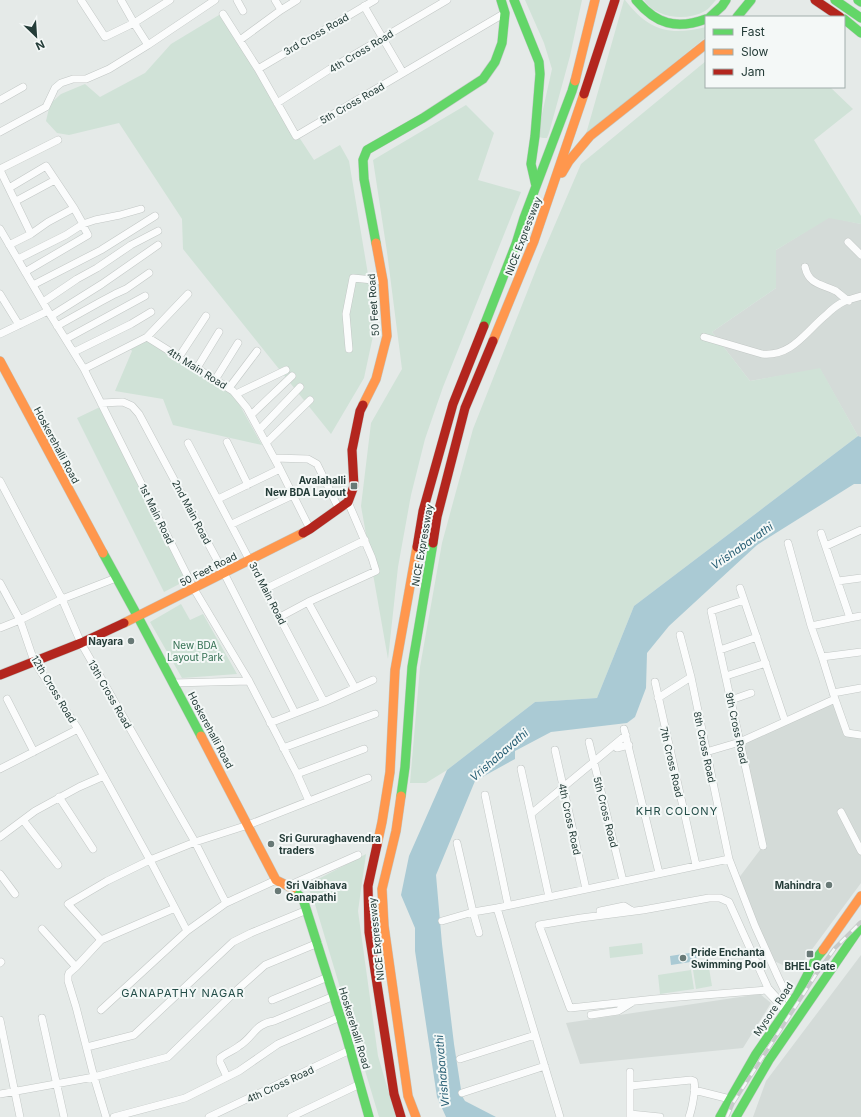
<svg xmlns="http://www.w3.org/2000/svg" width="861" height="1117" viewBox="0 0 861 1117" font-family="Inter,sans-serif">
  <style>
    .built { fill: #d4dbd8 }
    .green { fill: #d0e2d7 }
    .water { fill: #aacad4 }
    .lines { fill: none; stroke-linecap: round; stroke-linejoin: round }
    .street-casing { stroke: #c2c7c5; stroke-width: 8 }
    .fast-casing { stroke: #c2c8c6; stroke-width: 10 }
    .slow-casing { stroke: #c2c8c6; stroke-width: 10 }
    .jam-casing { stroke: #c2c8c6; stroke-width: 10 }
    .street { stroke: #fbfcfc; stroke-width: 7 }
    .fast { stroke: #63d668; stroke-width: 9 }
    .slow { stroke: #ff974d; stroke-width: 9 }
    .jam { stroke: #b3261e; stroke-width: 9 }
    .rail-casing { stroke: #c7cbca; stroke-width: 4 }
    .rail { stroke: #f4f8f7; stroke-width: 2.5; stroke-dasharray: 8; stroke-linecap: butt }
    .poi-dot { fill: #687976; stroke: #f4f8f7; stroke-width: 1.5 }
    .labels { text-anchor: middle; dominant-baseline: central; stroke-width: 4; stroke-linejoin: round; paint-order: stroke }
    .street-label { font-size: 10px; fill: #243c38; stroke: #f4f8f7 }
    .poi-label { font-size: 10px; font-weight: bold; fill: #243c38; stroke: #f4f8f7; text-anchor: end }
    .park-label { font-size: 10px; fill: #326f51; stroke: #f4f8f7 }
    .water-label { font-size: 11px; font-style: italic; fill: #245c72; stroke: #f4f8f7 }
    .neighbourhood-label { font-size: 11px; letter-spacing: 1px; fill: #224c47; stroke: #f4f8f7 }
  </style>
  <rect width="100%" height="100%" fill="#e5eae8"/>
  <path class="built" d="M829 217 861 224V437L858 436 820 369 750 381 712 332 776 288V250Z
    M834 701 847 733 861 737V883L796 971 774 961 735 883 763 846 741 743Z
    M861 955V1117H753L766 1081Z
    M760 994 771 1003 743 1048 580 1064 566 1023Z"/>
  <path class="green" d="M525 0H582L570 56 549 133 547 138H543L539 137 538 132 552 69 544 43Z
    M624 0H625C649 31 669 36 706 27V37L586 134Z
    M644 0H716C712 4 709 9 705 11 686 22 656 18 644 0Z
    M219 15 314 160 340 145 349 161 376 322 364 378 331 434 183 249 182 219 119 123 69 135 57 133 46 121 50 104 61 94 85 84 100 97 145 73 171 44Z
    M706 61V87H830L853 109 814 140 861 216V224L829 218 776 250V288L712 332 750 381 820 368 858 436 634 606 597 698 535 702 447 770 426 783H410L420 667 442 543 473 429 541 257 581 164Z
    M466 105 494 133 478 180 521 192 443 387 425 439 411 495 398 567 388 659 361 506 371 423 402 369 387 252 373 160Z
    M146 339 234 395 262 445 173 425 163 399 115 391 132 351 129 347Z
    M100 407 187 580 164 592 77 418Z
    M181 604 190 620 203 614 237 674 182 678 150 622Z
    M366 854 358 911 378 1056 396 1117H379L314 901 307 885Z
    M642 943 643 954 610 958 609 947Z
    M709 968 712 986 696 989 693 970Z
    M691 970 694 989 660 994 658 975Z"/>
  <path class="water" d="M858 436 861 437V484H854L757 545 669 626 647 653 646 688 635 717 627 723 551 732 515 751V759L475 781 436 875 442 944 454 1044 462 1096 465 1101 496 1117H446L437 1097 415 951V928L401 895 409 856 447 770 535 702 597 698 634 606Z
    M696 952 697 961 671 965 670 956Z"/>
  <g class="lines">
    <defs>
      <path id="street" d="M81 0 105 37 134 23 170 0
        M121 0 134 23 148 45
        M237 0 243 11
        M275 0 281 10
        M364 6 403 73
        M223 14 258 69 296 136 505 13
        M240 40 281 10 297 0
        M258 69 375 0
        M0 100 23 87
        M277 103 330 69 447 0
        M0 132 46 107 55 88 61 83 73 79H86L109 69 148 45 215 0
        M0 169 58 140
        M0 170 31 234
        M9 188 46 166 74 208 83 224
        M16 201 55 180
        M0 229 48 311 84 369 194 589 249 681 297 774 309 801
        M848 242 861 255
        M9 245 31 234 48 222 74 208
        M18 259 66 235 83 224 95 220 120 215 141 209
        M805 267C809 285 822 284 836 291 840 294 844 298 849 301
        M25 272 88 235 82 224
        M33 285 101 250 155 216
        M0 294 19 325
        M43 302 77 279 97 268 131 245 158 231
        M51 316 102 284 158 245
        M57 326 100 302 115 294 126 289 149 273
        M0 334 48 311
        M147 337 188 294
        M704 337 762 354C792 357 806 331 826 315 831 310 837 305 843 302 849 299 855 298 861 296
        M66 339 145 296
        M349 349 346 314 353 278 383 281
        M74 352 131 324 151 312
        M179 357 206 316
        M197 368 219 332
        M84 369 147 337 233 391 247 408 280 469 310 529
        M215 380 238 343
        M229 388 257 351
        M236 394 286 370
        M101 403 123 402 132 406 139 414 224 573 295 713
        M251 415 292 376
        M259 430 300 387
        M227 442 248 485
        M188 443 324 702
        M266 443 310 400
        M274 458 308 459 317 464 339 509
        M0 481 62 599 81 643 195 842 226 903
        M218 499 280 469
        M348 502 372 558 376 571 308 602 355 688
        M232 524 293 495
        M821 533 850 618 861 616
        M826 546 861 530
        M838 581 861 578
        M0 583 20 620 34 661 78 729 150 860 187 931
        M740 588 785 721
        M265 589 365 540
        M744 600 711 611 763 846
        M280 617 308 602
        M811 626 850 618
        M0 628 20 620 62 599 116 578
        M680 635 691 677 729 859 755 926 778 977 791 1004
        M720 650 757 637
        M822 657 861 652
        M726 676 766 663
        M655 682 696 865
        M173 683 249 681
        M833 693 861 688
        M658 698 691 677
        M7 699 34 752
        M835 699 847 733 861 735
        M731 700 751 693
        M270 723 324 702 373 680
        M624 729 659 873
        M589 742 623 881
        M283 748 375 714
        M617 748 629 745
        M555 750 586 889
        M706 752 740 742 835 699 822 657 811 626 788 543
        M0 769 78 729
        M521 769 549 897
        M297 774 364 749
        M485 795 508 905
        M59 797 93 849
        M841 812 861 851
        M531 814 626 735
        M23 820 58 865
        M0 837 35 811 79 787 104 776
        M457 843 473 912 479 933
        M0 874 15 894
        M288 886 358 855
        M175 908 101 940 68 904 107 881 150 860 195 842 248 825 368 778
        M600 911 624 906 632 911
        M442 921 473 912 497 908
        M42 929 76 967 101 940
        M0 963 1 962
        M76 967 69 973 68 976V981L76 1007 94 1077 106 1117
        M272 1000 328 977
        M101 1010 187 931 226 903 276 880
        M786 1011 766 990 655 999 570 1008 539 925 581 918 643 910 709 898H720L729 902 768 988 787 1009
        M591 1015 618 1011 631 1003
        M42 1018 64 1117
        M0 1020 20 1117
        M87 1047 134 1035 233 942 251 933 307 910
        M460 1059 535 1035
        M227 1077 220 1062V1058C226 1053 233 1051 239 1046 254 1037 254 1024 274 1021L334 996
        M630 1086 691 1080 694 1081C696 1089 692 1109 689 1117
        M694 1090 730 1099
        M462 1093 545 1066
        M0 1094 94 1077 168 1057 237 990 265 965 318 943
        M630 1114 660 1117
        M114 1117 185 1098 239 1071 278 1044 340 1017
        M209 1117 350 1050
        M291 1117 360 1084
        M560 1117 497 908 729 859
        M630 1117V1072"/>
      <path id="fast" d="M514 0 539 62 540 74 535 136 531 164 536 186
        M636 0C656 24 676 30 706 19
        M835 0 861 18
        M858 0 861 2
        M710 17 722 6 726 0
        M737 17 751 0
        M844 19 861 33
        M376 243 364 179 363 160 367 150 423 118 483 79 495 62 502 43 505 13 501 0
        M484 326 516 244 524 218 572 91 575 81
        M103 553 138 617 201 736
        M401 796 405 767 412 667 433 543
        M292 889 303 899 346 1035 369 1117
        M720 1117 756 1054 797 995 815 960 823 950
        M736 1117 769 1060 861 926"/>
      <path id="slow" d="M575 81 595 0
        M562 173 569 161 590 136 706 44
        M493 341 534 241 584 94
        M0 361 103 553
        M363 405 376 379 387 336 383 281 376 243
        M124 623 303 533
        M201 736 276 880 288 886 292 889
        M401 796 396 831 382 889 384 926 408 1096 416 1117
        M377 845 382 822 390 772 395 670 417 547
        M823 950 861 896"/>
      <path id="jam" d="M815 0 840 17
        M584 94 615 0
        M303 533 310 529 348 502 354 486 352 450 360 411 363 405
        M433 543 437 517 465 408 493 341
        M417 547 423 511 453 404 484 326
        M0 675 81 643 124 623
        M377 845 368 886 369 932 394 1094 401 1117"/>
    </defs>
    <use href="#street" class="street-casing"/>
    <use href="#fast" class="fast-casing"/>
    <use href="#slow" class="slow-casing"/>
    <use href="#jam" class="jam-casing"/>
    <use href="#street" class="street"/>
    <use href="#fast" class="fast"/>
    <use href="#slow" class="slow"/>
    <use href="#jam" class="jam"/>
    <defs>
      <path id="rail" d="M727 1117 733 1103 817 973 835 948 861 922"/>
    </defs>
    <use href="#rail" class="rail-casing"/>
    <use href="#rail" class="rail"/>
  </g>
  <g class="poi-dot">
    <rect x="350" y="482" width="8" height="8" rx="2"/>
    <circle cx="131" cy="641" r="4"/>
    <circle cx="271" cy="844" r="4"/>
    <circle cx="829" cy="885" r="4"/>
    <circle cx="278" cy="891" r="4"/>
    <rect x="806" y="950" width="8" height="8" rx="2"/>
    <circle cx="683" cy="958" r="4"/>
  </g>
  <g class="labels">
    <g class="street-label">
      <text transform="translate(316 34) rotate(-30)">3rd Cross Road</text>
      <text transform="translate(361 51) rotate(-31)">4th Cross Road</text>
      <text transform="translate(352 103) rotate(-30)">5th Cross Road</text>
      <text transform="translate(523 236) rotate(-69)">NICE Expressway</text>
      <text transform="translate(373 305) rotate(-94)">50 Feet Road</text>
      <text transform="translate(197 368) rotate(32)">4th Main Road</text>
      <text transform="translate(57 445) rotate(62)">Hoskerehalli Road</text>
      <text transform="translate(192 512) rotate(62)">2nd Main Road</text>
      <text transform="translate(157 514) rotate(64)">1st Main Road</text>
      <text transform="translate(422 545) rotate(-80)">NICE Expressway</text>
      <text transform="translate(208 569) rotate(-27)">50 Feet Road</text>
      <text transform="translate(268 593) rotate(63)">3rd Main Road</text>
      <text transform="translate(54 689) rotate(59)">12th Cross Road</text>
      <text transform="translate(110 694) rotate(60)">13th Cross Road</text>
      <text transform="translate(737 728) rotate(78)">9th Cross Road</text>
      <text transform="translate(211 730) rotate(62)">Hoskerehalli Road</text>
      <text transform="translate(705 747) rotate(78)">8th Cross Road</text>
      <text transform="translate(672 762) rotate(77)">7th Cross Road</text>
      <text transform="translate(606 812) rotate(76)">5th Cross Road</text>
      <text transform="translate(570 819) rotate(78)">4th Cross Road</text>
      <text transform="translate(376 939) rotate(-96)">NICE Expressway</text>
      <text transform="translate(773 1009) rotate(-56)">Mysore Road</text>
      <text transform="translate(355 1028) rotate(73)">Hoskerehalli Road</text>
      <text transform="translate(280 1084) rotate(-25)">4th Cross Road</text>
    </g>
    <g class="poi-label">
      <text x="346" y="480">Avalahalli<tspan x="346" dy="12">New BDA Layout</tspan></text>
      <text x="123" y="641">Nayara</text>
      <text x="279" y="838" text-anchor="start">Sri Gururaghavendra<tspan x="279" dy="12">traders</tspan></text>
      <text x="286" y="885" text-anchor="start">Sri Vaibhava<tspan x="286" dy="12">Ganapathi</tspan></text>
      <text x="821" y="885">Mahindra</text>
      <text x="691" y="952" text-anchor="start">Pride Enchanta<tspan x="691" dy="12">Swimming Pool</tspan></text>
      <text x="810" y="966" text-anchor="middle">BHEL Gate</text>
    </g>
    <g class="park-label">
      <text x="195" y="645">New BDA<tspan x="195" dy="12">Layout Park</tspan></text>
    </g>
    <g class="water-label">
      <text transform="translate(742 546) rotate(-35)">Vrishabavathi</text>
      <text transform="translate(499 755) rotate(-41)">Vrishabavathi</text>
      <text transform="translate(442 1071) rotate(-95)">Vrishabavathi</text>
    </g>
    <g class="neighbourhood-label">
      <text x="677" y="811">KHR COLONY</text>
      <text x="183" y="993">GANAPATHY NAGAR</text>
    </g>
  </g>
  <rect x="705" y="16" width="140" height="72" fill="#f4f8f7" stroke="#a1adab"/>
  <rect x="713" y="29" width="20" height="6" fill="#63d668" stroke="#a1adab"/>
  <text x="741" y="36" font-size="12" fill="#243c38">Fast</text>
  <rect x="713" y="49" width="20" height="6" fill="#ff974d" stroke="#a1adab"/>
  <text x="741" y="56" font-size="12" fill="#243c38">Slow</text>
  <rect x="713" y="69" width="20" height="6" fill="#b3261e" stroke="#a1adab"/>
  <text x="741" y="76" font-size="12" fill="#243c38">Jam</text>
  <g transform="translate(36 36) rotate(155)" stroke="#f4f8f7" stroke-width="3" paint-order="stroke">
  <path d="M0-3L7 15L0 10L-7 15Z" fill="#243c38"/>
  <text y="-6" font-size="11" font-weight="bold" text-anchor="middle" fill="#243c38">N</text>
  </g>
</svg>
